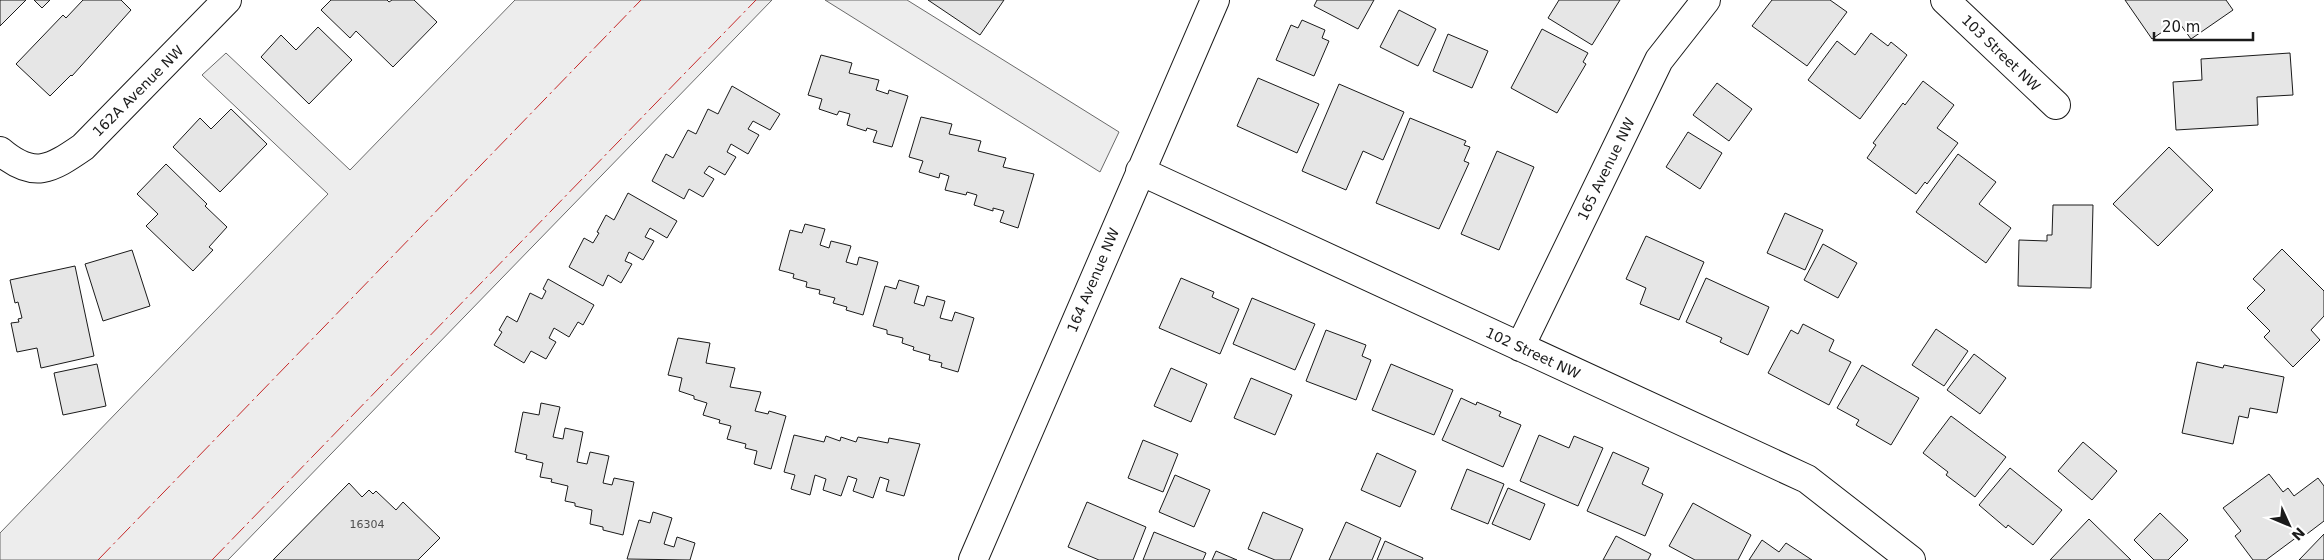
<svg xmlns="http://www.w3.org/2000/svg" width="2324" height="560" viewBox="0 0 2324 560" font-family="'DejaVu Sans',sans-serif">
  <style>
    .built { fill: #ededed; stroke: #6a6a6a }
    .building { fill: #e6e6e6; stroke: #1a1a1a }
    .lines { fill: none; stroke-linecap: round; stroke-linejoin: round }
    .street-casing { stroke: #1a1a1a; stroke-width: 30 }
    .street { stroke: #fff; stroke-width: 28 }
    .power { stroke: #c62828; stroke-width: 1; stroke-dasharray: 18 4 2.5 4; stroke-linecap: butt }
    .labels { text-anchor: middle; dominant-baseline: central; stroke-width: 4; stroke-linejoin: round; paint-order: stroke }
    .number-label { font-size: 11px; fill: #4d4d4d }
    .street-label { font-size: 14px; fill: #1a1a1a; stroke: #fff }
  </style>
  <rect width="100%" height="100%" fill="#fff"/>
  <path class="built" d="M515 0H772L228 560H0V533L328 194 202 75 226 53 350 170Z
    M825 0H907L1119 132 1100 172Z"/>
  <path class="building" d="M0 0H26L0 26Z
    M34 0H50L42 8Z
    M83 0H121L131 10 72 76 71 75 50 96 16 64 63 15 66 18Z
    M331 0H387L389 2 392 0H414L437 22 393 67 356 31 350 38 321 10Z
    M928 0H1004L980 35Z
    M1317 0H1374L1358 29 1314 6Z
    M1559 0H1620L1592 45 1548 18Z
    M1772 0H1830L1847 12 1807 66 1752 26Z
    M2125 0H2226L2233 10 2191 39 2178 21 2152 39Z
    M1399 10 1436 29 1418 66 1380 47Z
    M1302 20 1325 30 1322 38 1329 41 1314 76 1276 60 1291 25 1298 28Z
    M318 27 352 60 309 104 261 57 281 35 296 50Z
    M1542 29 1588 53 1583 62 1586 64 1557 113 1511 88Z
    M1871 33 1888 46 1891 42 1907 55 1860 119 1808 80 1837 41 1855 55Z
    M1448 34 1488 51 1472 88 1433 71Z
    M2290 53 2293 95 2257 97 2258 125 2176 130 2173 82 2202 80 2201 59Z
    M821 55 852 63 849 73 879 80 876 90 888 94 889 90 908 96 892 147 873 142 877 131 867 128 866 131 847 125 850 114 839 111 837 115 819 109 822 99 808 95Z
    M1258 78 1319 104 1297 153 1237 126Z
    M1923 81 1954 105 1937 128 1958 143 1927 184 1925 182 1916 194 1867 158 1876 145 1873 143 1903 103 1905 105Z
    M1717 83 1752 109 1729 141 1693 115Z
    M1339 84 1404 112 1383 160 1363 151 1346 190 1302 171Z
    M732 86 780 114 770 130 753 121 748 129 759 135 748 154 731 144 727 152 736 157 725 175 709 166 704 173 714 179 703 197 689 189 684 199 652 181 666 154 673 158 688 130 696 134 708 109 718 114Z
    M231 109 267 144 220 192 173 147 200 118 211 129Z
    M921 117 952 124 949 134 981 141 978 151 1006 158 1003 167 1034 174 1018 228 1000 222 1004 211 993 208V211L974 205 977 195 967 192 966 195 945 190 949 176 940 173 939 178 919 172 923 161 909 157Z
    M1410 118 1466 141 1464 145 1470 147 1464 161 1469 163 1439 229 1376 203Z
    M1688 132 1722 153 1700 189 1666 167Z
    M2169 147 2213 190 2158 246 2113 204Z
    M1497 151 1534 167 1499 250 1461 234Z
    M1958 154 1996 182 1979 204 2011 228 1986 263 1916 212Z
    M166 164 207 204 205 206 227 227 209 247 213 250 193 271 146 226 158 214 137 194Z
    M628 193 677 221 667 238 650 228 645 237 654 241 643 260 629 252 625 261 632 264 621 283 608 275 603 286 569 267 584 238 593 243 599 233 597 232 606 215 614 220Z
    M2053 205H2093L2091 288 2018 286 2019 240 2047 241V235H2052Z
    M1785 213 1823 230 1805 270 1767 253Z
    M805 224 825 229 820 245 829 248 831 241 851 246 846 262 857 265 859 257 878 262 863 315 846 310 847 307 833 303 835 298 819 294 820 290 806 287 807 282 793 278 794 274 779 270 790 230 802 233Z
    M1646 236 1704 262 1679 320 1640 304 1646 288 1626 279Z
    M1823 244 1857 263 1838 298 1804 280Z
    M2282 249 2324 291V316L2311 330 2320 340 2293 367 2264 337 2270 331 2247 308 2265 290 2253 279Z
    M132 250 150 306 103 321 85 264Z
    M75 266 94 356 41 368 37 348 17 352 11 323 19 322 18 319 22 318 18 302 15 303 10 280Z
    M1181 278 1214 292 1212 297 1239 309 1220 354 1159 328Z
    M1706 278 1769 307 1748 355 1720 342 1722 338 1686 322Z
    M548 279 594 305 583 325 578 322 569 337 554 328 549 338 556 342 546 359 531 351 524 363 494 345 502 332 499 330 507 316 517 322 530 293 542 299 546 291 543 289Z
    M899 280 919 286 914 303 924 306 927 296 945 301 940 318 952 321 955 312 974 318 958 372 941 367 942 363 929 360 930 355 913 350 914 347 902 343 903 338 887 334V330L873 326 885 286 896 289Z
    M1252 298 1315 324 1295 370 1233 344Z
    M1803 324 1834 340 1829 351 1851 362 1829 405 1768 373 1791 330 1798 334Z
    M1936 329 1968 351 1944 386 1912 365Z
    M1326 330 1366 345 1362 356 1371 360 1356 400 1306 381Z
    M678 338 710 343 706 363 735 368 730 387 761 392 755 411 768 414 769 411 786 416 771 469 754 464 757 451 745 448 746 444 727 439 731 426 719 423 720 420 703 415 707 403 694 399V396L679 391 682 378 668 375Z
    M1974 354 2006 378 1980 414 1947 390Z
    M2197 362 2223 368 2224 365 2284 377 2277 413 2250 408 2248 418 2239 416 2233 444 2182 433Z
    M97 364 106 406 63 415 54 373Z
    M1391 364 1453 390 1434 435 1372 410Z
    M1862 365 1919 398 1891 445 1856 425 1859 420 1837 408Z
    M1171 368 1207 384 1191 422 1154 406Z
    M1251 378 1292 395 1275 435 1234 418Z
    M1461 398 1476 405 1477 402 1501 412 1499 416 1521 425 1503 467 1442 440Z
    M541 403 560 407 553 437 563 439 565 428 583 432 577 462 587 464 590 452 609 456 603 483 612 485 614 478 634 482 623 535 603 530V527L590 524 592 510 575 506V503L565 501 568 486 551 482 552 479 540 477 543 463 526 459 527 455 515 452 523 412 539 415Z
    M1951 416 2006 457 1975 497 1946 475 1948 472 1923 453Z
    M794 435 824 442 826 436 840 441 841 437 856 442 858 437 888 443 889 438 920 444 904 496 886 491 889 480 880 477 873 498 853 491 857 479 848 476 841 496 823 490 826 479 815 475 810 495 791 489 795 475 784 472Z
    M1539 435 1569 448 1574 436 1603 448 1578 506 1520 481Z
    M1143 440 1178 454 1163 492 1128 478Z
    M2083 442 2117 471 2092 500 2058 471Z
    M1613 452 1649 468 1642 484 1663 494 1645 536 1587 511Z
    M1377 453 1416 471 1400 507 1361 490Z
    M2010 468 2062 510 2033 545 2008 525 2006 528 1979 505Z
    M1467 469 1504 484 1488 524 1451 509Z
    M2269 474 2283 492 2288 488 2294 496 2318 478 2324 486V521L2299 540 2297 537 2266 560H2253L2235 536 2241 531 2223 508Z
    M1175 475 1210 490 1194 527 1159 512Z
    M349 483 362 497 369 490 373 494 376 491 396 510 403 502 440 538 418 560H273Z
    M1508 488 1545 504 1530 540 1492 524Z
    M1087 502 1146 527 1133 560H1099L1068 547Z
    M1693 503 1751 535 1738 560H1695L1669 546Z
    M653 512 672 518 664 544 674 547 677 537 695 543 690 560 627 559 639 520 650 523Z
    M1263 512 1303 529 1290 560H1275L1248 549Z
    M2160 513 2188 540 2168 560H2154L2134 540Z
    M2089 519 2131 560H2050Z
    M1346 522 1381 538 1372 560H1329Z
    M1154 532 1206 553 1203 560H1143Z
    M2324 534V560H2299Z
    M1616 536 1651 554 1648 560H1603Z
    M1762 540 1779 552 1786 543 1812 560H1749Z
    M1385 541 1423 558 1422 560H1377Z
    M1216 551 1237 560H1212Z"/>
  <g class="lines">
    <defs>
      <path id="street" d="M1945 0 2056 105
        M0 151C34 180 51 169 83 147L227 0
        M1140 171 1807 479 1911 560
        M1520 347 1659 60 1706 0
        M973 560 1215 0"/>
    </defs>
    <use href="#street" class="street-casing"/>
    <use href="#street" class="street"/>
    <path class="power" d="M98 560 641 0
      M212 560 756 0"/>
  </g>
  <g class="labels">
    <g class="number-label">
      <text x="367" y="524">16304</text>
    </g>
    <g class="street-label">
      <text transform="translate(2001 53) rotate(44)">103 Street NW</text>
      <text transform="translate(138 91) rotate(-45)">162A Avenue NW</text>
      <text transform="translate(1606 169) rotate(-64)">165 Avenue NW</text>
      <text transform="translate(1093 280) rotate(-67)">164 Avenue NW</text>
      <text transform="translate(1533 353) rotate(25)">102 Street NW</text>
    </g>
  </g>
  <g transform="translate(2289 525) rotate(134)" stroke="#ffffff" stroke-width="4" paint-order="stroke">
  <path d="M0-4L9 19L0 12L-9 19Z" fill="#1a1a1a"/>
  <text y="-8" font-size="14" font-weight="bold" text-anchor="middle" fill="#1a1a1a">N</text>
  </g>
  <path d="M2154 32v8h99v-8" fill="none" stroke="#1a1a1a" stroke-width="2.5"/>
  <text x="2162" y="32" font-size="15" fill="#1a1a1a" stroke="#ffffff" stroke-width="4" paint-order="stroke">20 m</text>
</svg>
